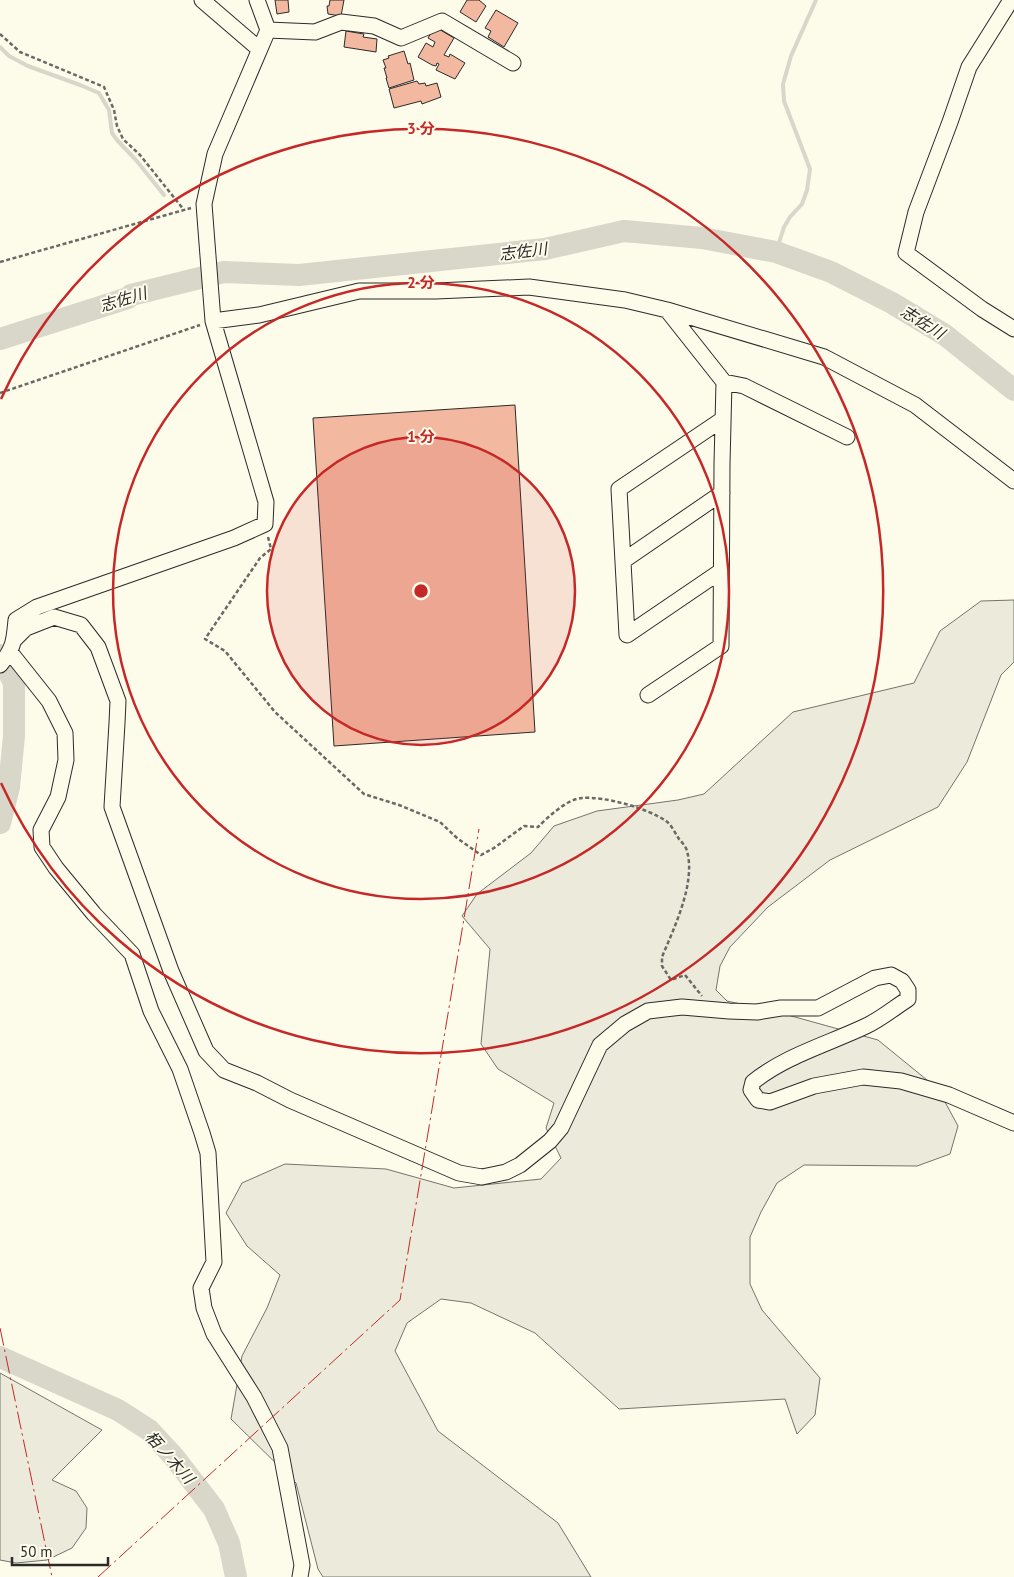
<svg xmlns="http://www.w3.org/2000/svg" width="1014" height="1577" viewBox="0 0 1014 1577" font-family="'PT Sans','Noto Sans JP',sans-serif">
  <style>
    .green { fill: #ecebdb; stroke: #74746e }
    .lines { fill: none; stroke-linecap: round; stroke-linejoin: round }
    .stream { stroke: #d8d7c9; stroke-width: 4 }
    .river { stroke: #d8d7c9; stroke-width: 22 }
    .building { fill: #f2b8a0; stroke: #2b2b2b }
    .minor-casing { stroke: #2b2b2b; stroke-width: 17 }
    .path { stroke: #6a6964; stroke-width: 2.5; stroke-dasharray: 4 2.5; stroke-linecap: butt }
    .minor { stroke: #fdfbea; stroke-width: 15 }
    .power { stroke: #c62828; stroke-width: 1; stroke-dasharray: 18 4 2.5 4; stroke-linecap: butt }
    .ring { fill: none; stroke: #c62828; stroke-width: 2.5 }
    .labels { text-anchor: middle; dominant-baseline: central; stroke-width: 4; stroke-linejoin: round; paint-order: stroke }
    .water-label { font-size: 16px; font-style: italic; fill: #2b2b2b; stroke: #fdfbea }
    .centre { fill: #c62828; stroke: #fdfbea; stroke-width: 2.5 }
    .ring-label { font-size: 15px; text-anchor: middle; font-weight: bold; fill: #c62828; stroke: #fdfbea; stroke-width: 4; stroke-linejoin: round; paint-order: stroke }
  </style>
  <rect width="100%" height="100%" fill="#fdfbea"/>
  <path class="green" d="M1014 600V662L1001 675 967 762 938 807 830 860 768 907 730 947 720 966 716 990 727 1001 777 1012 878 1040 938 1089 958 1126 950 1154 917 1166 804 1165 777 1183 761 1212 750 1237V1284L762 1310 820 1378 815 1415 797 1434 785 1399 619 1409 535 1333 471 1303 441 1299 407 1323 395 1351 438 1431 558 1523 591 1577H323L318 1569 296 1483 231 1419 242 1356 267 1308 280 1275 247 1246 226 1213 242 1183 285 1164 386 1169 454 1188 541 1179 561 1158 546 1128 554 1103 498 1069 481 1044 490 949 462 916 477 894 531 853 554 826 597 811 678 800 704 794 793 712 914 683 940 631 981 601Z
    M0 1373 102 1430 52 1480 76 1491 87 1508 86 1528 72 1548 47 1560 16 1563 0 1560Z"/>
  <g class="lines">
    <path class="stream" d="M0 47 9 56 28 66 80 85 99 93 109 110 112 133 117 140 136 160 164 195
      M776 252 784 227 790 217 802 204 807 190 810 169 784 101 783 84 791 56 816 0"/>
    <path class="river" d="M0 339 128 298 131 295 224 272 299 275 545 249 624 231 702 238 776 252 831 272 892 303 945 335 1014 390
      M0 655 14 683V736L9 787 0 823
      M0 1357 118 1410 149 1430 174 1457 214 1509 229 1543 236 1577"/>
  </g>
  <path class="building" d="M275 0H288L289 12 277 14Z
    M330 0H344L341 16 328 14 327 6H329Z
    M467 0H479L486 6 476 22 460 12Z
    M496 10 518 23 504 47 488 37 491 31 485 28Z
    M434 28H437L454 38 444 55 449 57 450 54 465 63 455 79 436 70 439 64 437 63 436 66 432 65 418 57 426 43 433 47 435 42 428 38Z
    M346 31 364 34 363 37 377 39 376 52 344 47Z
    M404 51 408 64 410 63 414 80 389 88 386 78H387L384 68H386L383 60 389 58 388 56Z
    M417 81 419 84 425 83 426 86 437 83 441 97 422 104 421 101 394 108 389 89Z
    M515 405 535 732 334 746 313 418Z"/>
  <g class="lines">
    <defs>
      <path id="minor" d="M202 0 259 49
        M1011 0 969 67 950 122 916 212 906 253 982 309 1014 329
        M268 30 315 32 341 22 374 26 401 38 442 21 513 63
        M213 321 259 315 359 291H436L529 287 625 300 667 310 824 357 915 405 1014 481
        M724 382 744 386 847 437
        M623 561 722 493
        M721 571 627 635 619 489 723 419
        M14 640 26 628 54 617 81 625 98 647 118 701 117 723 112 807 171 971 206 1051 224 1070 257 1083 290 1100 459 1173 482 1177 506 1172 520 1165 550 1141 561 1128 600 1045 625 1024 648 1011 682 1007 729 1011 757 1012 781 1008H818L875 978 891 975 902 981 908 990V999C894 1008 881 1019 866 1026 828 1044 785 1056 753 1082L751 1090 758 1100 770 1102 814 1086 863 1077 901 1081 949 1095 1014 1123
        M10 652 49 701 65 733 66 760 58 797 41 830 42 847 56 868 94 914 132 954 151 1011 180 1069 202 1133 208 1153 214 1262 201 1288 204 1308 214 1334 254 1397 280 1448 302 1565 300 1577
        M0 665C14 648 14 641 16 620L37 607 234 538 265 524 266 502 213 321 204 204 215 154 268 30 257 0
        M648 695 721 646 722 464 724 382 667 310"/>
    </defs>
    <use href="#minor" class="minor-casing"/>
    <path class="path" d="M0 34 20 52 104 87 114 110 117 126 123 139 140 155 184 210
      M0 262 191 208
      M0 393 200 325
      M268 537 271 549 260 558 205 639 225 651 275 712 364 794 399 805 440 822 457 838 481 855 494 848 524 826 538 827C548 817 567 799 582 798 604 796 647 808 666 821 671 824 675 833 679 839 682 842 686 847 687 851 696 883 674 928 662 957V966L671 980 685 975 702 996"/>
    <use href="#minor" class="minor"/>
    <path class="power" d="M0 1328 52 1577
      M98 1577 400 1300 479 829"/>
  </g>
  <circle cx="421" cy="591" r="154" fill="#c62828" fill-opacity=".12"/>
  <g class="ring">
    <circle cx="421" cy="591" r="154"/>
    <circle cx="421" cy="591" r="308"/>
    <path d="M1 399A462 462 0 1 1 1 783"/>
  </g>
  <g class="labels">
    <g class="water-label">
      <text transform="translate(523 251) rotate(-7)">志佐川</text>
      <text transform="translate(123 299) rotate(-17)">志佐川</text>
      <text transform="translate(923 322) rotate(32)">志佐川</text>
      <text transform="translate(170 1457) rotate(48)">栢ノ木川</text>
    </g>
  </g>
  <circle cx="421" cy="591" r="8" class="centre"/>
  <g class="ring-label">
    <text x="421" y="134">3 分</text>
    <text x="421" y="288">2 分</text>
    <text x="421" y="442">1 分</text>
  </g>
  <path d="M12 1557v8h96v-8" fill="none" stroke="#2b2b2b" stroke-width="2.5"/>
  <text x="20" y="1557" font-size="15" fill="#2b2b2b" stroke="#fdfbea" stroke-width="4" paint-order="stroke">50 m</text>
</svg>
